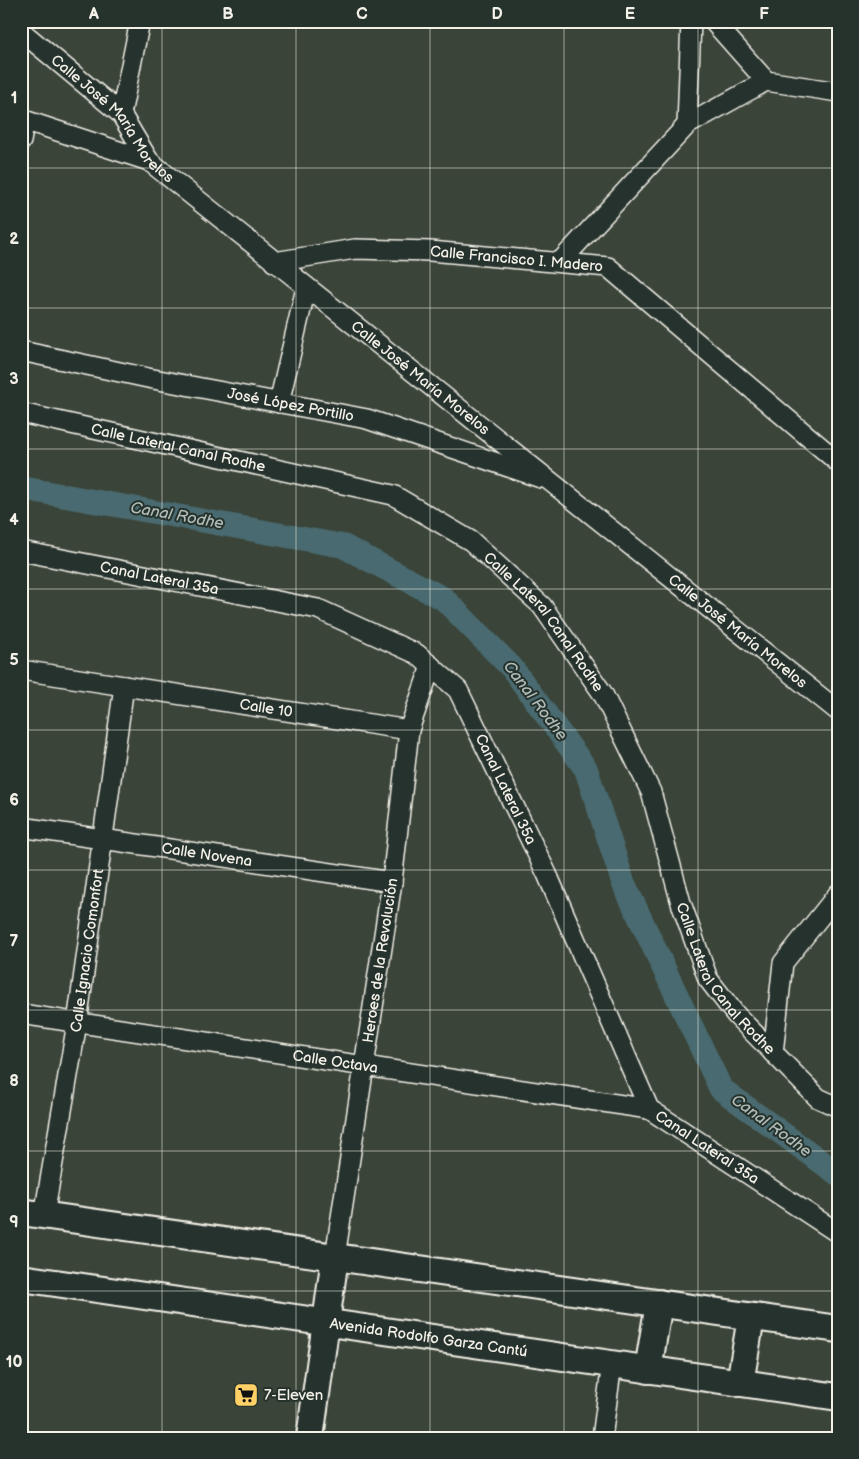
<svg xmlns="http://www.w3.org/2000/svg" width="859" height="1459" viewBox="0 0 859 1459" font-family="'Balsamiq Sans',sans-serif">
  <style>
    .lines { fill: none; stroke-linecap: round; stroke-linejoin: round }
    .canal { stroke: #496b6f; stroke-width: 24 }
    .street-casing { stroke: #f4f1e8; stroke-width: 22 }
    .secondary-casing { stroke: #f4f1e8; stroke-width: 30 }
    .street { stroke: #26332d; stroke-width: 19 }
    .secondary { stroke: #26332d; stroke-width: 26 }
    .grid { fill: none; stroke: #f4f1e8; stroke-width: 1; stroke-opacity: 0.55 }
    .labels { text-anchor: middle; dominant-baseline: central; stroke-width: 4; stroke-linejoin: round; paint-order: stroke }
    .street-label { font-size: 15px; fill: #f4f1e8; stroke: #26332d }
    .poi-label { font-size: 15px; fill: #f4f1e8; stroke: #26332d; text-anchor: start }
    .water-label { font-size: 16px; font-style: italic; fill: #b0bbb8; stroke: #26332d }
    .neatline { fill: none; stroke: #f4f1e8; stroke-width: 2 }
    .grid-label { font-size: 16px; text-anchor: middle; font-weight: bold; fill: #f4f1e8 }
  </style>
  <rect width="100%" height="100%" fill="#3a4439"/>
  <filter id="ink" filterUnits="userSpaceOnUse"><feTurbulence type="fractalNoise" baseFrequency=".02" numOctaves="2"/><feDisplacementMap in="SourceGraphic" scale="10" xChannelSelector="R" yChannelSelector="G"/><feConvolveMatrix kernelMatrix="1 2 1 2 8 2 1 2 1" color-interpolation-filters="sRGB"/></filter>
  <g filter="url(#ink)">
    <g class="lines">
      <path class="canal" d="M21 488 343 546 444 599 512 668 586 769 623 882 721 1089 838 1174"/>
      <defs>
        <g id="street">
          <path d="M713 21 766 81"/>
          <path id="s1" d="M21 31 121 114 149 161 838 711"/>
          <path d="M121 114 140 21"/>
          <path d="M21 119 149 161"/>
          <path d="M687 125 691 21"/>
          <path d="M21 141 25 120"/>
          <path id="s2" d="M274 262 355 249 430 251 608 267 838 462"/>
          <path d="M560 262 687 125 766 81 838 92"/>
          <path id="s3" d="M21 351 148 378 367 419 541 478"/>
          <path d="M279 403 306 288"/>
          <path id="s4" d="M21 413 393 495 471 541 542 606 603 694 651 792 681 903 708 979 736 1015 818 1098 838 1107"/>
          <path id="s5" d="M21 551 318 609 417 654 458 690 547 874 649 1109 838 1233"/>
          <path id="s6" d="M21 670 409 730"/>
          <path id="s7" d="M21 827 392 882"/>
          <path id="s8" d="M21 1014 649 1109"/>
          <path d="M773 1053 783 963 838 894"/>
          <path id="s9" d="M44 1215 77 1023 124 686"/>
          <path id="s10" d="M335 1257 392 882 409 730 431 666"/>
          <path d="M602 1438 612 1363"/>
        </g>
        <g id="secondary">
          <path d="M21 1212 838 1329"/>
          <path id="s11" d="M21 1278 838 1397"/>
          <path d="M648 1370 659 1303"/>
          <path d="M740 1383 751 1318"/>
          <path d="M310 1438 335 1257"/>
        </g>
      </defs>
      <use href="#street" class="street-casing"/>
      <use href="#secondary" class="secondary-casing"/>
      <use href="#street" class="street"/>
      <use href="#secondary" class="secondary"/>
    </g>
  </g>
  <path class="grid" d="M162 21V1438M296 21V1438M430 21V1438M564 21V1438M698 21V1438M21 168H838M21 308H838M21 449H838M21 589H838M21 730H838M21 870H838M21 1010H838M21 1151H838M21 1291H838"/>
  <defs>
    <symbol id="supermarket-square" viewBox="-11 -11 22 22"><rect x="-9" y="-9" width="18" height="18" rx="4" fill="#ffd166" stroke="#26332d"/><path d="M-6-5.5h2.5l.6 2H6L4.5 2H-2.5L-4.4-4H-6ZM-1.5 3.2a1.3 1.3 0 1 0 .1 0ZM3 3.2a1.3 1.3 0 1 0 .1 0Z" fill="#111"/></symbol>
  </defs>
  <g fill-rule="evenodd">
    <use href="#supermarket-square" x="232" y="1381" width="28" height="28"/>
  </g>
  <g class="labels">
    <g class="street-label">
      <text stroke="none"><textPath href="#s1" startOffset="128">Calle José María Morelos</textPath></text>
      <text stroke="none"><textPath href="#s2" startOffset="244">Calle Francisco I. Madero</textPath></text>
      <text stroke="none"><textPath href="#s1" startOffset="532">Calle José María Morelos</textPath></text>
      <text stroke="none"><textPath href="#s3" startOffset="275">José López Portillo</textPath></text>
      <text stroke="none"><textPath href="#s4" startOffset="161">Calle Lateral Canal Rodhe</textPath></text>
      <text stroke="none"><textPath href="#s5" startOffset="141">Canal Lateral 35a</textPath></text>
      <text stroke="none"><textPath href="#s4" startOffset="581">Calle Lateral Canal Rodhe</textPath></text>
      <text stroke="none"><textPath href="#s1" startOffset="938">Calle José María Morelos</textPath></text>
      <text stroke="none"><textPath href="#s6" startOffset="248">Calle 10</textPath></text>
      <text stroke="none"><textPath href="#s5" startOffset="576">Canal Lateral 35a</textPath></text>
      <text stroke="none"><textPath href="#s7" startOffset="188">Calle Novena</textPath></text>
      <text stroke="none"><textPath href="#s9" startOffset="268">Calle Ignacio Comonfort</textPath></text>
      <text stroke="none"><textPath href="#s10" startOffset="300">Heroes de la Revolución</textPath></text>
      <text stroke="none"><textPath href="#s4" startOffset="988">Calle Lateral Canal Rodhe</textPath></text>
      <text stroke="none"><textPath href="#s8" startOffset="318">Calle Octava</textPath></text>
      <text stroke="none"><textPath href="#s5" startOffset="996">Canal Lateral 35a</textPath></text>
      <text stroke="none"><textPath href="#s11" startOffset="412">Avenida Rodolfo Garza Cantú</textPath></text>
    </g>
    <g class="poi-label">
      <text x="264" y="1395">7-Eleven</text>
    </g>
    <g class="water-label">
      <text transform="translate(177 516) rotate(10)">Canal Rodhe</text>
      <text transform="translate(535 701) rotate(53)">Canal Rodhe</text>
      <text transform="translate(771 1126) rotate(36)">Canal Rodhe</text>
    </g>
  </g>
  <rect width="859" height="1459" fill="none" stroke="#26332d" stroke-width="55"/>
  <rect x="28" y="28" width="804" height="1404" class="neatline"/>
  <g class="grid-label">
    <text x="94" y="19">A</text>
    <text x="228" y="19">B</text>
    <text x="362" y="19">C</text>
    <text x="497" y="19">D</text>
    <text x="630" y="19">E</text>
    <text x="764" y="19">F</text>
    <text x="14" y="103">1</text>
    <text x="14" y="244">2</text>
    <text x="14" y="384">3</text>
    <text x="14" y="525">4</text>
    <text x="14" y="665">5</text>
    <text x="14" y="805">6</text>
    <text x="14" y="946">7</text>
    <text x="14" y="1086">8</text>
    <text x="14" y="1227">9</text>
    <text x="14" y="1367">10</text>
  </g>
</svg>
